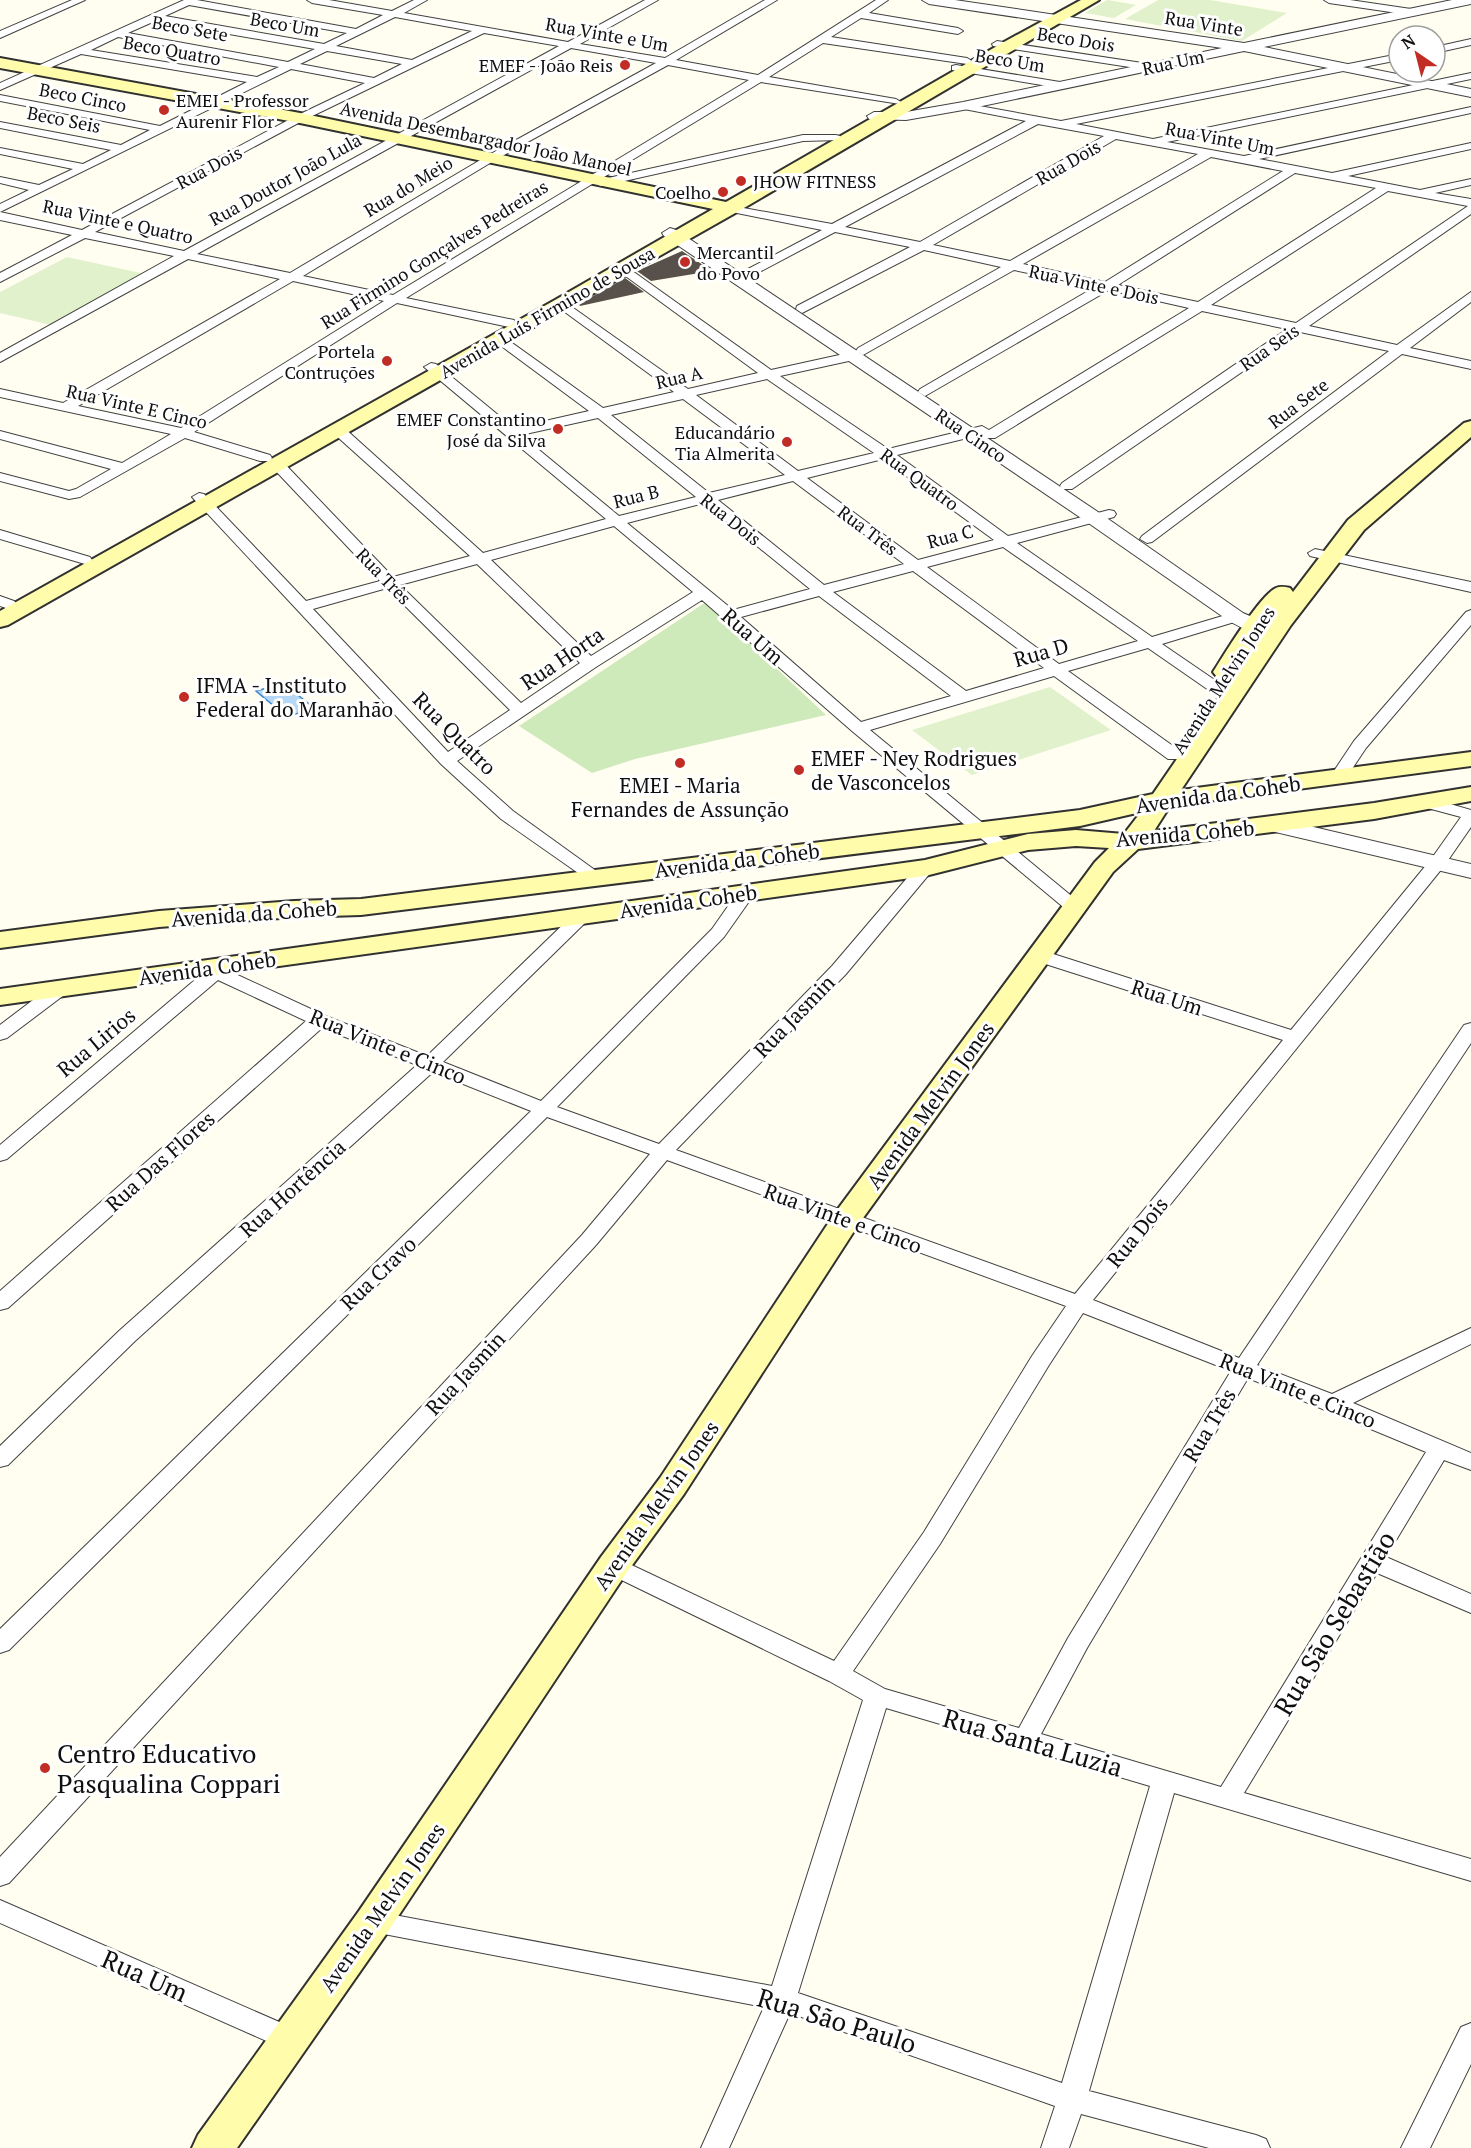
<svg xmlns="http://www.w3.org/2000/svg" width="1471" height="2148" viewBox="0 0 1471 2148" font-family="'PT Serif',serif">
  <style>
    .green { fill: #cfeaba }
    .pitch { fill: #e1f1cc }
    .water { fill: #b6d8f7; stroke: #3c86ce; stroke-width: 1.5 }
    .building { fill: #58514b }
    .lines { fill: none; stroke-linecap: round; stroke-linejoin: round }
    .minor-casing { stroke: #424242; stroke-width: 2 }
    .tertiary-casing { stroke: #424242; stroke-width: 2 }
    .secondary-casing { stroke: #313131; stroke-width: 4 }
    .minor { fill: #fff; fill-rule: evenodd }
    .tertiary { fill: #fff; fill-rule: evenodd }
    .secondary { fill: #fffdac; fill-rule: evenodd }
    .poi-dot { fill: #c12d25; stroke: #fff; stroke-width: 2 }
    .labels { text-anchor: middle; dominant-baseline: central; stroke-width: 6; stroke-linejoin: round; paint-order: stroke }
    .far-street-label { font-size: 18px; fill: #0f0f0f; stroke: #fff }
    .far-poi-label { font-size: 18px; fill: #0f0f0f; stroke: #fff; text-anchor: end }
    .street-label { font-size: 21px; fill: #0f0f0f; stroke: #fff }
    .poi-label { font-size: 21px; fill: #0f0f0f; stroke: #fff; text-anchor: start }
    .near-street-label { font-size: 26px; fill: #0f0f0f; stroke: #fff }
    .near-poi-label { font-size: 26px; fill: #0f0f0f; stroke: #fff; text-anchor: start }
  </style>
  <rect width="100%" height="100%" fill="#fffef1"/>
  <path class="green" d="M706 602 826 715 635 759 592 773 519 726Z"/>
  <path class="pitch" d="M1107 0H1108L1136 5 1114 18 1085 13Z
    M1158 0H1210L1287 13 1242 41 1125 19Z
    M67 257 145 274 51 325 0 313V292Z
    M1050 687 1111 730 972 775 912 730Z"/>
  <path class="water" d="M283 683 314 708 287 717 256 691Z"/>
  <path class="building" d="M682 251 712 271 651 281 637 271Z
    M625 278 644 292 580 306 579 304Z"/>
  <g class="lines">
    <defs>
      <path id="minor" d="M72 0H85L0 38V31Z
        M184 0H197L356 29 383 15 312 3 307 0H329L392 11 414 0H427L404 13 568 42 645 0H658L580 44 665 58 765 0H777L676 60 758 75 876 0H888L869 13 958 28 963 31 958 34 861 18 831 37 967 58 972 61 967 64 823 43 769 77 896 99 901 102 900 104 761 82 599 180 803 135H836L840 136V140L803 141 602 186 598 185 597 181 406 298 514 320 515 323 514 326 509 327 397 303 194 432 270 455 272 458 270 461H260L185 438 80 497 69 499 0 481V473L69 491 76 489 111 469 0 439V431L122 463 171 434 0 397V389L63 403 280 279 188 259 0 362V353L174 256 85 238 0 282V273L72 235 0 220V204L29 190 0 183V177L39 185 73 169 0 154V148L83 164 111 150 0 128V122L121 145 150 130 0 101V95L160 126 247 82 81 54 0 90V83ZM189 5 347 33 324 44 165 16ZM395 17 472 31 412 60 336 46ZM155 21 315 49 288 62 128 33ZM484 33 559 46 184 251 95 232 304 120ZM118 37 279 67 257 77 91 50ZM571 48 656 63 487 156 290 273 197 254ZM327 51 402 64 374 78 300 64ZM668 65 749 80 393 295 303 276 495 160ZM291 69 365 83 296 116 82 230 0 212ZM293 281 384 301 181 428 78 406Z
        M1324 0H1350L1411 9 1416 12 1411 15 1329 3Z
        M1471 39V45L1435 53V47Z
        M997 41 1149 64 1154 67 1149 70 993 46 992 44Z
        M1399 54V60L1076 124 1153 139 1471 73V79L1167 142 1244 156 1471 107V113L1259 159 1332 173 1471 143V149L1348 176 1420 190 1471 179V185L1435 193 1471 199V214L1309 326 1397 345 1471 292V302L1410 348 1471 361V369L1402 354 1152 542 1147 543 1140 539 1142 536 1389 351 1300 332 1072 489H1062L1060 486 1062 483 1287 329 1202 311 995 438H985L984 434 897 455 1008 536 1109 510 1114 511 1116 514 1114 517 1017 543 1152 637 1236 612 1244 617 1241 620 1162 644 1222 685 1224 688 1222 691H1210L1148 648 1068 671 1180 751 1182 755 1180 759H1168L1054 676 870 730 1080 903 1083 907 1080 911H1068L852 731 702 600 596 667 457 761 513 811 606 878 603 882H591L501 819 441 764 192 497 199 493 204 494 306 601 380 581 271 466 269 463 271 460H281L393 577 470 556 332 432 330 429 332 426H342L483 553 606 519 424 367 431 363 436 364 514 428 589 411 496 342 494 339 496 336 501 335 603 408 674 392 558 307 556 304 558 301 562 300 688 389 758 373 620 272 618 269 624 265 771 370 853 352 858 353 860 356 858 359 780 376 888 449 982 426 989 430 1189 308 1109 290 925 396 918 392 920 389 1095 287 1014 270 863 355 856 351 858 348 1001 267 924 250 802 313 796 309 797 306 910 247 835 232 750 277 746 276 744 273 746 270 822 230 727 211V205L832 224 1026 121 959 108 958 106 963 103 1061 121ZM1038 124 1104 136 920 242 845 227ZM1116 139 1198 154 1010 261 933 245ZM1211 157 1283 171 1105 282 1023 264ZM1295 173 1376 188 1198 302 1118 285ZM1388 191 1468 206 1296 323 1211 305ZM767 379 874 453 798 471 696 395ZM683 399 785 475 709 493 611 415ZM598 418 696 497 619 516 521 435ZM883 459 994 540 918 560 807 478ZM793 481 904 564 824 585 718 500ZM704 503 810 589 733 610 627 523ZM614 526 693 592 591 656 491 560ZM1003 547 1138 641 1059 664 927 567ZM477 564 580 663 521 703 400 585ZM913 571 1044 668 966 691 833 592ZM387 588 510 710 448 752 313 609ZM819 596 951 696 861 722 741 617Z
        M956 65 1060 82 1065 85 1060 88 952 70V66Z
        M0 530 90 557 92 560 85 564 0 539Z
        M1315 549 1471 582V592L1310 556 1308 553Z
        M0 596 14 601 17 604 9 609 0 606Z
        M1471 610V625L1366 748 1344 781H1332L1330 777 1354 741 1466 612Z
        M1426 797 1471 810V827L1444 866 1093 1300 1239 1358 1464 1025 1471 1023V1043L1257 1365 1332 1394 1471 1328V1344L1353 1403 1471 1453V1470L1444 1460 1386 1557 1471 1594V1613L1377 1573 1244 1793 1471 1859V1881L1174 1793 1089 2091 1256 2135 1266 2139 1270 2148H1209L1081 2114 1069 2148H1041L1055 2106 790 2013 729 2148H701L764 2007 363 1930 360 1922 363 1914 373 1911 772 1986 863 1700 829 1681 605 1572 601 1566 605 1560 613 1557 621 1560 834 1661 924 1532 1032 1356 1066 1306 667 1160 596 1245 9 1883 0 1886V1857L582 1235 650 1154 547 1117 9 1650 0 1653V1629L531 1111 433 1072 135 1341 8 1465 0 1467V1446L119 1331 417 1065 322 1028 8 1308 0 1310V1291L306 1021 218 980 7 1159 0 1161V1145L209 968 217 962H231L233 966 229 971 326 1016 427 1056 577 911H589L592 915 589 919 443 1062 541 1101 712 929 740 889H752L755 893 724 937 557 1107 659 1144 832 966 919 864H931L934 868 931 872 846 974 676 1150 1075 1294 1283 1040 1033 960 1031 956 1033 952H1047L1291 1030 1432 858 1461 817 1420 806 1417 802 1420 798ZM1083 1313 1231 1371 1068 1638 1019 1728 885 1689 853 1671 940 1544 1049 1365ZM1248 1378 1426 1452 1221 1787 1041 1734 1087 1648ZM886 1708 1150 1786 1062 2083 798 1993Z
        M61 982 68 984 70 988 68 992 7 1038 0 1040V1025L54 984Z
        M0 1900 300 2031 304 2039 300 2047 290 2051 280 2047 0 1923Z
        M1471 2023V2064L1430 2148H1401L1461 2027Z"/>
      <path id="tertiary" d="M922 0H955L1244 43 1452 0H1471V4L1264 47 1471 89V97L1244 51 963 110 906 120 869 119 867 116 874 112H906L963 102 1222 48 929 4Z
        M670 228 676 230 1101 514 1243 613C1253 618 1280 625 1285 632L1282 636C1265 641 1244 629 1229 621L1087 522 664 236 662 233Z
        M1271 817 1471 864V878L1263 829 1260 824 1263 819Z"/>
      <path id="secondary" d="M1081 0H1099L737 212 8 625 0 627V611L555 300 713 209 300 123 0 68V58L300 113 726 202 1004 42Z
        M1471 421V437L1364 530 1291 625 1181 790 1471 752V766L1170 806 1154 831 1374 803 1471 787V801L1374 819 1138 849 1113 872 858 1225 684 1494 625 1575 387 1933 237 2148H192L198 2135 359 1911 601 1557 660 1478 835 1213 1095 862 1109 848 1076 846 1028 850 925 876 0 1005V989L925 860 1028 834 1076 830 1124 834 1141 812 1080 826 361 915 294 917 159 927 0 948V932L159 911 294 901 361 899 1080 810 1153 794 1233 677 1225 679 1217 677 1213 672C1224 655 1260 595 1276 588 1281 586 1285 587 1290 588L1293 592 1348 520 1464 423ZM1272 619 1271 621 1242 663Z"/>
    </defs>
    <use href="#minor" class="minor-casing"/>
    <use href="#tertiary" class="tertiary-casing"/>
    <use href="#secondary" class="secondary-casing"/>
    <use href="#minor" class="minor"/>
    <use href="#tertiary" class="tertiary"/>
    <use href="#secondary" class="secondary"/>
  </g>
  <g class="poi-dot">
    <circle cx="625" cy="65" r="6"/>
    <circle cx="164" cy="110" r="6"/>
    <circle cx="741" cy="181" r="6"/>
    <circle cx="723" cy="192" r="6"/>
    <circle cx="685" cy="262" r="6"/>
    <circle cx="387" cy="361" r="6"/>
    <circle cx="558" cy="429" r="6"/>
    <circle cx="787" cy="442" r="6"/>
    <circle cx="184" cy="697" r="6"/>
    <circle cx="680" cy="763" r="6"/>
    <circle cx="799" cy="770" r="6"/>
    <circle cx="45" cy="1768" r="6"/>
  </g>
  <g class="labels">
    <g class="far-street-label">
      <text transform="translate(1204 23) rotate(9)">Rua Vinte</text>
      <text transform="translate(285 24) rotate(10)">Beco Um</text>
      <text transform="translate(190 28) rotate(10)">Beco Sete</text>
      <text transform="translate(607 34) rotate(10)">Rua Vinte e Um</text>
      <text transform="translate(1076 39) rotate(9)">Beco Dois</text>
      <text transform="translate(172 50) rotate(10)">Beco Quatro</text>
      <text transform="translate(1010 60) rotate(9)">Beco Um</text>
      <text transform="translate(1173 62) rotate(-12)">Rua Um</text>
      <text transform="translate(83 97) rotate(11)">Beco Cinco</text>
      <text transform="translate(64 119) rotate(11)">Beco Seis</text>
      <text transform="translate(486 138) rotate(12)">Avenida Desembargador João Manoel</text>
      <text transform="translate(1220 138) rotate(11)">Rua Vinte Um</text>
      <text transform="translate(1068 162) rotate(-30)">Rua Dois</text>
      <text transform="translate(209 167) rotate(-28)">Rua Dois</text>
      <text transform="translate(285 179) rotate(-29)">Rua Doutor João Lula</text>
      <text transform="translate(408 186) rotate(-31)">Rua do Meio</text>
      <text transform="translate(118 221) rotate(12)">Rua Vinte e Quatro</text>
      <text transform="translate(434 254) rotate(-32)">Rua Firmino Gonçalves Pedreiras</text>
      <text transform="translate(1094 284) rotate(12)">Rua Vinte e Dois</text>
      <text transform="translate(547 312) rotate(-30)">Avenida Luís Firmino de Sousa</text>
      <text transform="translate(1269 347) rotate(-35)">Rua Seis</text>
      <text transform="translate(679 377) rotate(-13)">Rua A</text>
      <text transform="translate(1298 403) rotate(-37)">Rua Sete</text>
      <text transform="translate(137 406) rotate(13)">Rua Vinte E Cinco</text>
      <text transform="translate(971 435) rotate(34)">Rua Cinco</text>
      <text transform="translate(920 479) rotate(36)">Rua Quatro</text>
      <text transform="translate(636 496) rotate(-14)">Rua B</text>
      <text transform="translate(731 519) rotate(38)">Rua Dois</text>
      <text transform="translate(868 530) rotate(37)">Rua Três</text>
      <text transform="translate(950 536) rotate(-15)">Rua C</text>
      <text transform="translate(384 576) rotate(46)">Rua Três</text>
      <text transform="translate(1223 680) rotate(-57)">Avenida Melvin Jones</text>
    </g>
    <g class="far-poi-label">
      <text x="613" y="65">EMEF - João Reis</text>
      <text x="176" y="100" text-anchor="start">EMEI - Professor<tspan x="176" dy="21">Aurenir Flor</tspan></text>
      <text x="753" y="181" text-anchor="start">JHOW FITNESS</text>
      <text x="711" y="192">Coelho</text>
      <text x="697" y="252" text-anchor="start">Mercantil<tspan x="697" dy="21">do Povo</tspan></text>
      <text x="375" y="351">Portela<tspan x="375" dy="21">Contruções</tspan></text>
      <text x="546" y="419">EMEF Constantino<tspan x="546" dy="21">José da Silva</tspan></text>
      <text x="775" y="432">Educandário<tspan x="775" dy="21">Tia Almerita</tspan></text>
    </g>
    <g class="street-label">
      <text transform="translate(753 636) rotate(41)">Rua Um</text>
      <text transform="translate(1041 652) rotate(-16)">Rua D</text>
      <text transform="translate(562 658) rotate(-34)">Rua Horta</text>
      <text transform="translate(455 733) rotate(45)">Rua Quatro</text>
      <text transform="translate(1218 794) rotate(-8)">Avenida da Coheb</text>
      <text transform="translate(1185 833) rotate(-5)">Avenida Coheb</text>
      <text transform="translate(737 860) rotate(-7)">Avenida da Coheb</text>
      <text transform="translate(688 901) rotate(-8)">Avenida Coheb</text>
      <text transform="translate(254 913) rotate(-4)">Avenida da Coheb</text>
      <text transform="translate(207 968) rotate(-8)">Avenida Coheb</text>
      <text transform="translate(1167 997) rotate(18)">Rua Um</text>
      <text transform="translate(794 1016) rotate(-46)">Rua Jasmin</text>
      <text transform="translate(96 1042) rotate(-40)">Rua Lirios</text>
      <text transform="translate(388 1046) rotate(22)">Rua Vinte e Cinco</text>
      <text transform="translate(930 1105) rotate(-54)">Avenida Melvin Jones</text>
      <text transform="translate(160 1161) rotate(-42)">Rua Das Flores</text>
      <text transform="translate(292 1188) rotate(-42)">Rua Hortência</text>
      <text transform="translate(843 1218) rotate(20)">Rua Vinte e Cinco</text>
      <text transform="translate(1137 1232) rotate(-51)">Rua Dois</text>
      <text transform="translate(378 1273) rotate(-44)">Rua Cravo</text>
      <text transform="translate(465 1373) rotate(-47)">Rua Jasmin</text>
      <text transform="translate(1298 1390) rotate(22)">Rua Vinte e Cinco</text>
      <text transform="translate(1209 1425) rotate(-59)">Rua Três</text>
      <text transform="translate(656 1505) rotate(-55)">Avenida Melvin Jones</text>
      <text transform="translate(382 1907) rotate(-55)">Avenida Melvin Jones</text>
    </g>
    <g class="poi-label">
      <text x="196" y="685">IFMA - Instituto<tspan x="196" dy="24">Federal do Maranhão</tspan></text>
      <text x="811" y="758">EMEF - Ney Rodrigues<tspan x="811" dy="24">de Vasconcelos</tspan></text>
      <text x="680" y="785" text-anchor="middle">EMEI - Maria<tspan x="680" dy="24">Fernandes de Assunção</tspan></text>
    </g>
    <g class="near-street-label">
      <text transform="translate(1334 1623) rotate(-59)">Rua São Sebastião</text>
      <text transform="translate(1033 1742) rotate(16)">Rua Santa Luzia</text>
      <text transform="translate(145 1975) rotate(24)">Rua Um</text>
      <text transform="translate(837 2020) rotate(17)">Rua São Paulo</text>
    </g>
    <g class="near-poi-label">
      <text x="57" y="1753">Centro Educativo<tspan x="57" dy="30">Pasqualina Coppari</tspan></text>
    </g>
  </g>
  <g transform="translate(1417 54) rotate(325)"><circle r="28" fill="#ffffff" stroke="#9f9f9f" stroke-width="1.5"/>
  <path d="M0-4.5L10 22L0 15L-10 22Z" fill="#c12d25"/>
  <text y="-9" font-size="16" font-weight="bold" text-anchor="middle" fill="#0f0f0f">N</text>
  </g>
</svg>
